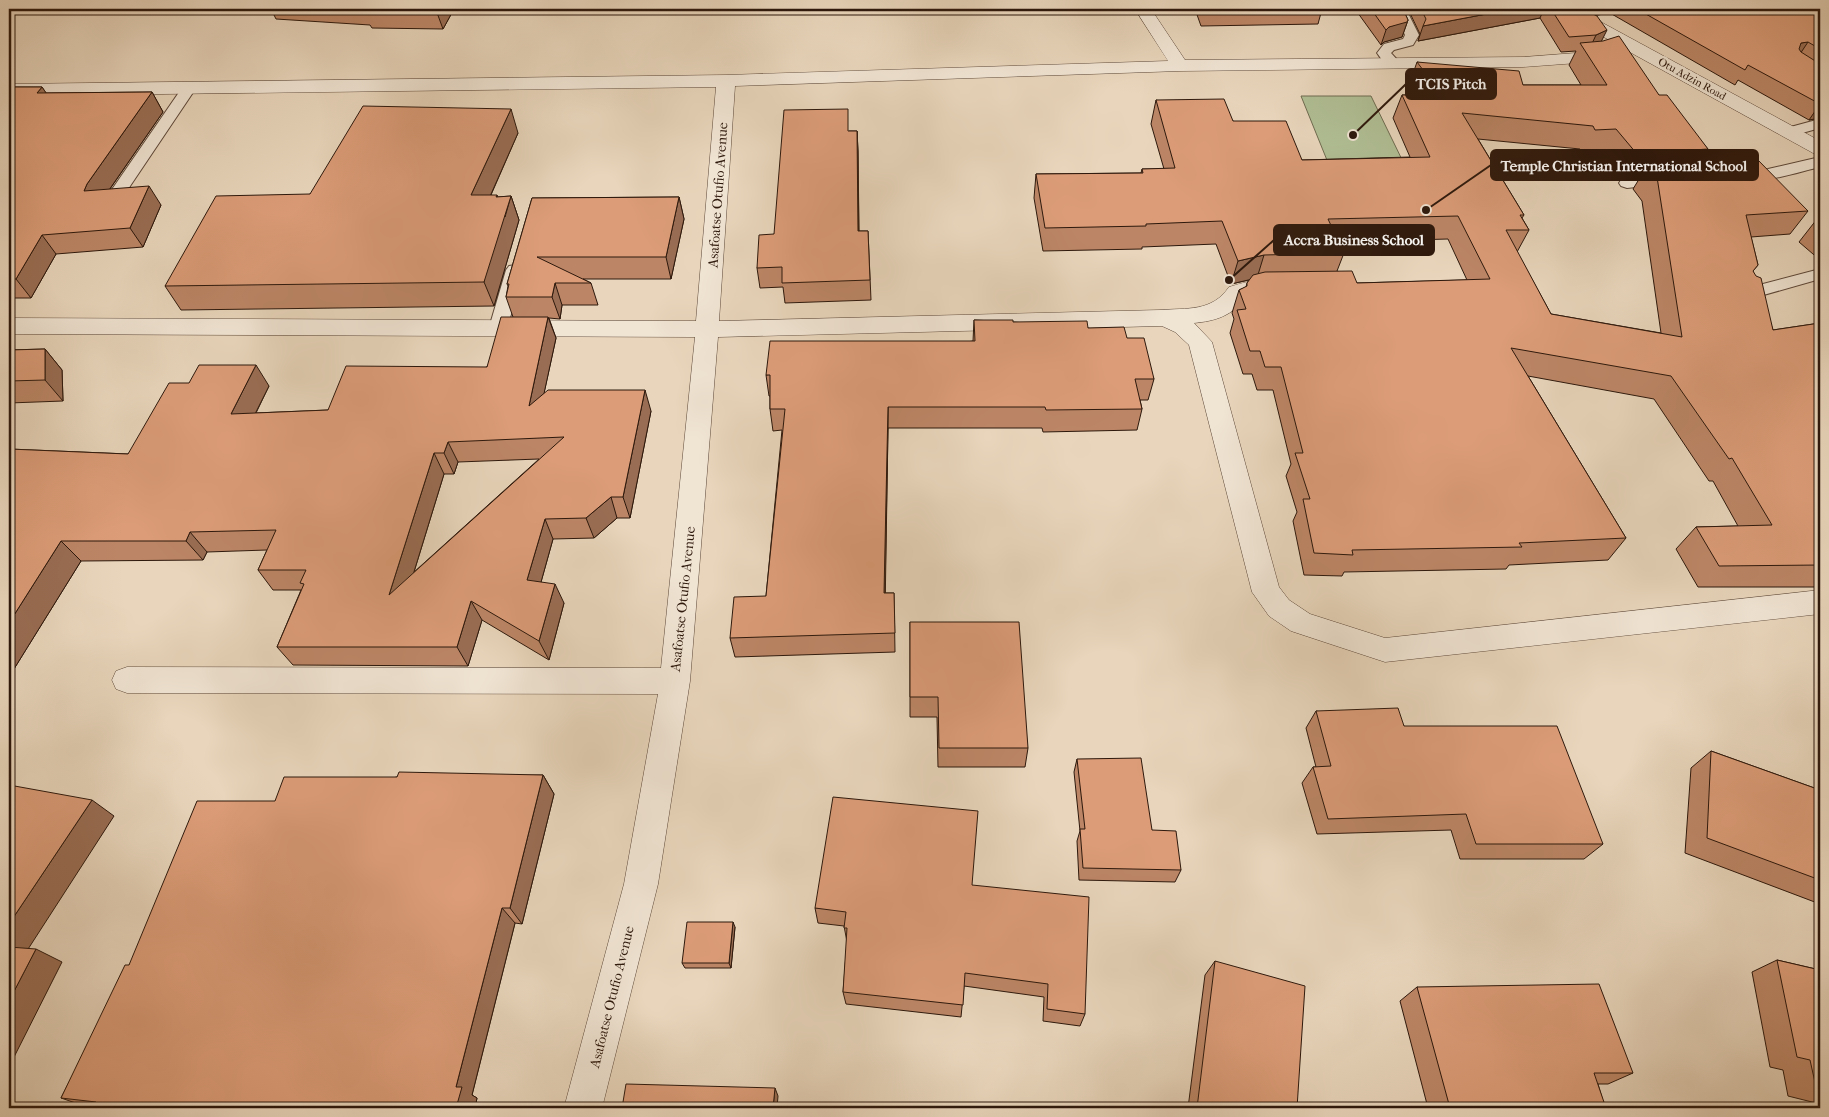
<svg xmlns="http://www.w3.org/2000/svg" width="1829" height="1117" viewBox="0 0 1829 1117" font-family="'IM FELL French Canon',serif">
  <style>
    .green { fill: #b0be94; stroke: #6e6b50 }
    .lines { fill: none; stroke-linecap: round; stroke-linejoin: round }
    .service-casing { stroke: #5c4738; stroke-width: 2 }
    .minor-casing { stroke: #5c4738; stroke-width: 1 }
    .service { fill: #f0e4d3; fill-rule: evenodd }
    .minor { fill: #f0e4d3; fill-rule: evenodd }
    .wall { fill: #bc8666; stroke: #2d180c; fill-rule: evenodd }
    .shaded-wall { fill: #996d53; stroke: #2d180c }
    .building { fill: #db9c77; stroke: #2d180c; fill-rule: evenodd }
    .labels { text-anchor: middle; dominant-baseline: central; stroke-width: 5; stroke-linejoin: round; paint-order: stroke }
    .far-street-label { font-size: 11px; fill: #2d180c; stroke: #f0e4d3 }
    .street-label { font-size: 14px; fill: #2d180c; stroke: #f0e4d3 }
    .leader { fill: none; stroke: #2d180c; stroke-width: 2 }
    .callout-dot { fill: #2d180c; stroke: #f0e4d3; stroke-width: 2 }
    .callout { fill: #2d180c; stroke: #2d180c; stroke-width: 2 }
    .callout-label { font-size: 15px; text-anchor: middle; font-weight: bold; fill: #fff }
  </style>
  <rect width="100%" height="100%" fill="#e8d5bb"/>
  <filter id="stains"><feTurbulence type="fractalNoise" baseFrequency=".004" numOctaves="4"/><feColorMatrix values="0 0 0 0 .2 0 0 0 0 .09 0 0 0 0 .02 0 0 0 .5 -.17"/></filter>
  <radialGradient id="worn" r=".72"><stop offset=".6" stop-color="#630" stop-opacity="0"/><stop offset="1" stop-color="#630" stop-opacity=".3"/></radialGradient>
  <path class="green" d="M1301 96H1371L1409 174 1333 175Z"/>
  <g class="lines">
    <defs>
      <path id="service" d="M1393 9H1406L1419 35 1413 45 1394 50 1391 53 1401 64 1399 67C1388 70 1383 61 1377 53L1384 44 1403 39 1405 35Z
        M1589 9H1610L1608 12 1578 20 1571 16 1573 13Z
        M189 84 194 85 196 88 116 207H104L102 204 104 201 184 85Z
        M1820 119V128L1788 137 1783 135 1780 132 1783 129Z
        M1820 157V167C1794 173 1763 185 1736 178L1734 175 1736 172 1768 169Z
        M1667 175 1673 177 1675 180 1673 183 1627 188 1621 186 1619 183 1621 180 1627 178Z
        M515 265 521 266 524 270 507 328 504 332 498 334 492 332 489 328 506 270 509 266Z
        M1820 269V279L1746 300 1740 298 1737 294 1740 290Z"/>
      <path id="minor" d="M1135 9H1151L1185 60 1523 57 1589 52 1613 42 1559 13 1556 9H1577L1820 141V155L1813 153 1626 50 1591 62 1523 67 1180 71 735 86 719 321 1160 310C1187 308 1212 312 1229 287 1247 282 1265 276 1283 281L1286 286 1283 291 1245 297C1233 316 1215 321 1194 323L1212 342 1279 587 1289 600 1310 614 1385 638 1820 590V614L1385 662 1291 631 1269 616 1252 592 1189 345 1175 332 1162 326 718 337 690 681 658 884 602 1108H564L624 884 658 694 127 693 116 689 112 680 116 671 127 667 661 668 695 337 9 334V318L696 321 716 87 9 96V84L726 75 1168 61Z"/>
    </defs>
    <use href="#service" class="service-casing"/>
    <use href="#minor" class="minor-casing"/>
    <use href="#service" class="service"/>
    <use href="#minor" class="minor"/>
  </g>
  <path class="wall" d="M271 9H454L443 29 372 28 370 25 276 19Z
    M1195 9H1322L1318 24 1201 26Z
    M1355 9H1403L1408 20 1402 37 1384 42 1381 45Z
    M1408 9H1583L1601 41 1659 95 1708 149 1699 163 1808 211 1790 234 1751 237 1758 265 1753 271 1773 330 1820 323V587H1698L1676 549 1696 527 1738 526 1713 481H1709L1654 399 1528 376 1626 538 1608 560 1509 565 1506 569 1344 572 1342 576 1304 575 1293 521 1297 512 1286 476 1291 464 1273 390H1257L1252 374H1243L1230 333 1234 319 1232 313 1239 290 1246 287 1247 283 1249 280 1231 284 1216 244 1142 247V249L1043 251 1034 198 1036 174 1141 173 1142 169H1164L1151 124 1156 100 1233 121 1302 160 1410 157 1393 118 1402 95H1416L1409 85 1417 62 1523 85H1581L1569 65 1576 51 1561 52 1540 18 1418 41 1420 34ZM1478 139 1580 149 1582 153H1603L1623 177 1641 176 1633 189 1642 201 1661 333 1551 314 1517 252 1529 230 1522 218 1524 215ZM1448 239 1467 280 1357 283 1337 271 1344 253 1338 242Z
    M1611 9H1812L1820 13V118L1809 120 1738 80 1735 85 1610 13Z
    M9 87H42L46 93 152 92 163 112 110 189 161 205 143 247 56 254 31 298H9Z
    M849 131H857L858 151 859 231H868L871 300 785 303 783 287 760 288 757 268 774 234Z
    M518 133 491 195 498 197 511 196 519 220 494 306 181 310 165 286 310 194Z
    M679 197 684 219 671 279H583L591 283 598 305H562L560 319 549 318 556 338 544 393 651 411 630 518H617L594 538 553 539 541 582 564 603 549 660 482 620 468 666 293 665 277 647 301 590H273L258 570 267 550 207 552 203 560 81 561 9 677V449L128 454 189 383 269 386 256 413 328 410 487 367 513 317 506 297 508 286 507 284 532 198ZM539 459 414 572 444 474H454L458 462Z
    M1820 218V260L1799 242 1817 219Z
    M974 320 1013 322 1088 328 1127 338 1154 379 1148 400H1140L1142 409 1137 430 1043 432 1042 428H888L885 593H894L895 652 735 657 730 638 766 596 782 430 773 431 770 409V396H769L766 375 973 341Z
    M45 349 62 370 63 401 9 403V350Z
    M910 622 1028 748 1025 767H938L937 717H910Z
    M1316 711 1404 726 1603 844 1584 859H1460L1451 830 1317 834 1302 783 1313 767H1316L1306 728Z
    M1711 751 1820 790V904L1685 853 1691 768Z
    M1077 759 1152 830 1181 870 1175 882 1079 880 1077 841 1080 831 1074 772Z
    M543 775 554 794 522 924 515 923 472 1095 477 1098 475 1108H90L61 1098 129 965 275 801 397 777Z
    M972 885 1085 1014 1080 1026 1043 1021 1044 997 964 986 961 1017 846 1004 843 992 847 942 844 926 818 923 815 908Z
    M735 927 731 968H685L682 963Z
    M1777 960 1820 970V1104L1788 1096 1783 1070 1770 1067 1752 972Z
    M1215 961 1297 1108H1188L1205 975Z
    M1417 987 1633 1073 1608 1084H1598L1605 1108H1428L1400 1001Z"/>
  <path class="shaded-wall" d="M437 9H454L443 29 436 10Z
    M1513 9H1544L1540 18 1418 41 1423 26Z
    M1408 20 1402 37 1384 42 1381 45 1386 30 1389 27Z
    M1607 30 1599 46 1589 50 1596 35Z
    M1808 42 1798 57 1790 59 1801 43Z
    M42 87 55 106 37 93Z
    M152 92 163 112 100 203 84 191 87 184Z
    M1820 104V118L1809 120Z
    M511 109 518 133 480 219 471 195Z
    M857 131 858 151 859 251 858 231Z
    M149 186 161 205 143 247 130 228Z
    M497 195 505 217 511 196 519 220 494 306 484 282Z
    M679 197 684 219 671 279 666 257Z
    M42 235 56 254 31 298 16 279Z
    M1264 255 1257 278 1231 284 1238 261Z
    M555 283 562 305 560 319 552 297Z
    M548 317 556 338 537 426 529 406Z
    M45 349 62 370 63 401 45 380Z
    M256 365 269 386 245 434 231 414Z
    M645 390 651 411 630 518 623 497Z
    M888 407V428L885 613 884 593Z
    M448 442 458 462 454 474 444 453Z
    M434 453 444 474 401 614 389 595Z
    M611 497 617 518 594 538 586 518Z
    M545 519 553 539 536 600 527 580Z
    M190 532 207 552 203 560 186 541Z
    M61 541 81 561 9 677V623Z
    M555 584 564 603 549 660 539 641Z
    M471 601 482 620 468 666 457 647Z
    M543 775 554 794 522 924 510 908Z
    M92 800 114 816 21 960 9 954V924Z
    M502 908 515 923 472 1095 477 1098 475 1108H456V1087Z
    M733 922 735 927 731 968 729 963Z
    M36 949 62 962 9 1067V1001Z
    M775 1088 778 1096 777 1108H773Z"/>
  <path class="building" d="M365 9H437L436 10Z
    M1371 9H1403L1408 20 1407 22 1389 27 1386 30Z
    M1421 9H1513L1423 26 1426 19Z
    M1551 9H1583L1597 16 1607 30 1596 35 1569 37Z
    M1637 9H1812L1820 13V49L1808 42 1801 43 1799 49 1801 52 1820 64V104L1748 65 1745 70Z
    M1619 36 1659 95H1667L1708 149 1637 154 1616 129 1595 130 1593 126 1462 113 1524 215H1520L1529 230H1506L1551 314 1682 337 1657 177 1647 166 1757 159 1808 211 1746 215 1758 265 1753 271 1756 276 1761 278 1773 330 1820 323V565L1719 566 1696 527 1772 525 1732 458 1729 459 1671 376 1511 348 1626 538 1519 543 1522 547 1352 550 1353 555 1314 553 1303 499H1310L1295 453H1303L1281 367H1265L1260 351H1250L1237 310 1246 309 1239 290 1247 286V283L1253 275 1265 272 1352 271 1357 283 1490 279 1458 216 1328 219 1344 253 1264 255 1238 261 1222 221 1146 224V226L1045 228 1036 174 1143 173 1142 169 1175 168 1156 100 1224 99 1233 121H1286L1302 160 1430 157 1402 95H1442L1417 62 1519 71 1523 85H1607L1580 43 1603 41Z
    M9 87H42L37 93 152 92 87 184 84 191 149 186 130 228 42 235 16 279H9Z
    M363 106 511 109 471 195H497L496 197 511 196 484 282 165 286 216 196 310 194Z
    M848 109V131H857L858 231H868L870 280 782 283V267L757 268 759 235 774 234 784 110Z
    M679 197 666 257H537L591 283H555L552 297H506L509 284H507L532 198Z
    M501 317H548L529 406 548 390H645L623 497H611L586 518 545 519 527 580 555 584 539 641 471 601 457 647H277L304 584 300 583 306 570H258L276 530 190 532 186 541H61L9 623V449L128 454 169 383H189L199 365H256L231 414 328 410 346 366 487 367ZM564 437 389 595 434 453H444L448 442Z
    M974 320H1013V322L1087 321 1088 328 1124 327 1127 338H1144L1154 379H1135L1142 409 1046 410 1045 407H888L884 593H894L895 633 730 638 734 597 766 596 785 409H770V375H766L770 341H975Z
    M45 349V380L9 381V350Z
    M910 622H1019L1028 748H939L938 697H910Z
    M1398 708 1404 726H1557L1603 844H1476L1466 814 1328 819 1313 767 1331 766 1316 711Z
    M1711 751 1820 790V880L1707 838Z
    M1141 758 1152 830 1176 831 1181 870 1083 868 1080 829H1085L1077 759Z
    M399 772 543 775 510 908H502L456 1087H462L456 1108H199L162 1106 161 1108H93L96 1102 61 1098 125 965H129L197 801H275L284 777H397Z
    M9 785 92 800 9 924Z
    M833 797 978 811 972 885 1089 897 1085 1014 1047 1009 1048 984 965 973 963 1005 843 992 847 928H844L846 912 815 908Z
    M687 922H733L729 963H682Z
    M9 947 36 949 9 1001Z
    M1777 960 1820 970V1088L1816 1087 1810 1060 1797 1057Z
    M1215 961 1305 986 1297 1108H1197Z
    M1599 984 1633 1073H1594L1606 1108H1450L1417 987Z
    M626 1084 775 1088 773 1108H622Z"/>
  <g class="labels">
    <g class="far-street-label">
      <text transform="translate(1692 79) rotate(29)">Otu Adzin Road</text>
    </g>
    <g class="street-label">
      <text transform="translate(718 195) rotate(-86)">Asafoatse Otufio Avenue</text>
      <text transform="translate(683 599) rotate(-84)">Asafoatse Otufio Avenue</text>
      <text transform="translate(612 997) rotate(-76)">Asafoatse Otufio Avenue</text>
    </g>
  </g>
  <path class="leader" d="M1353 135L1406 84M1426 210L1491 165M1229 280L1274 240"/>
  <g class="callout-dot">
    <circle cx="1353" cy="135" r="5"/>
    <circle cx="1426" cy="210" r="5"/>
    <circle cx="1229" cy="280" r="5"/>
  </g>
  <g class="callout">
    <rect x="1406" y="69" width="90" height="30" rx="5"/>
    <rect x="1491" y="150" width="267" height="30" rx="5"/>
    <rect x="1274" y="225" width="160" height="30" rx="5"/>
  </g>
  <g class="callout-label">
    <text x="1451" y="89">TCIS Pitch</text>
    <text x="1624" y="171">Temple Christian International School</text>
    <text x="1354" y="245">Accra Business School</text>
  </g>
  <rect width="1829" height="1117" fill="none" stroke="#e8d5bb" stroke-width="30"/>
  <rect x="10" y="10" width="1809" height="1097" fill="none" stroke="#2d180c" stroke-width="2.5"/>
  <rect x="15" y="15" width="1799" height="1087" fill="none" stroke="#2d180c"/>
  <rect width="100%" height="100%" filter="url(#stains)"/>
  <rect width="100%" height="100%" fill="url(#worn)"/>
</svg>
